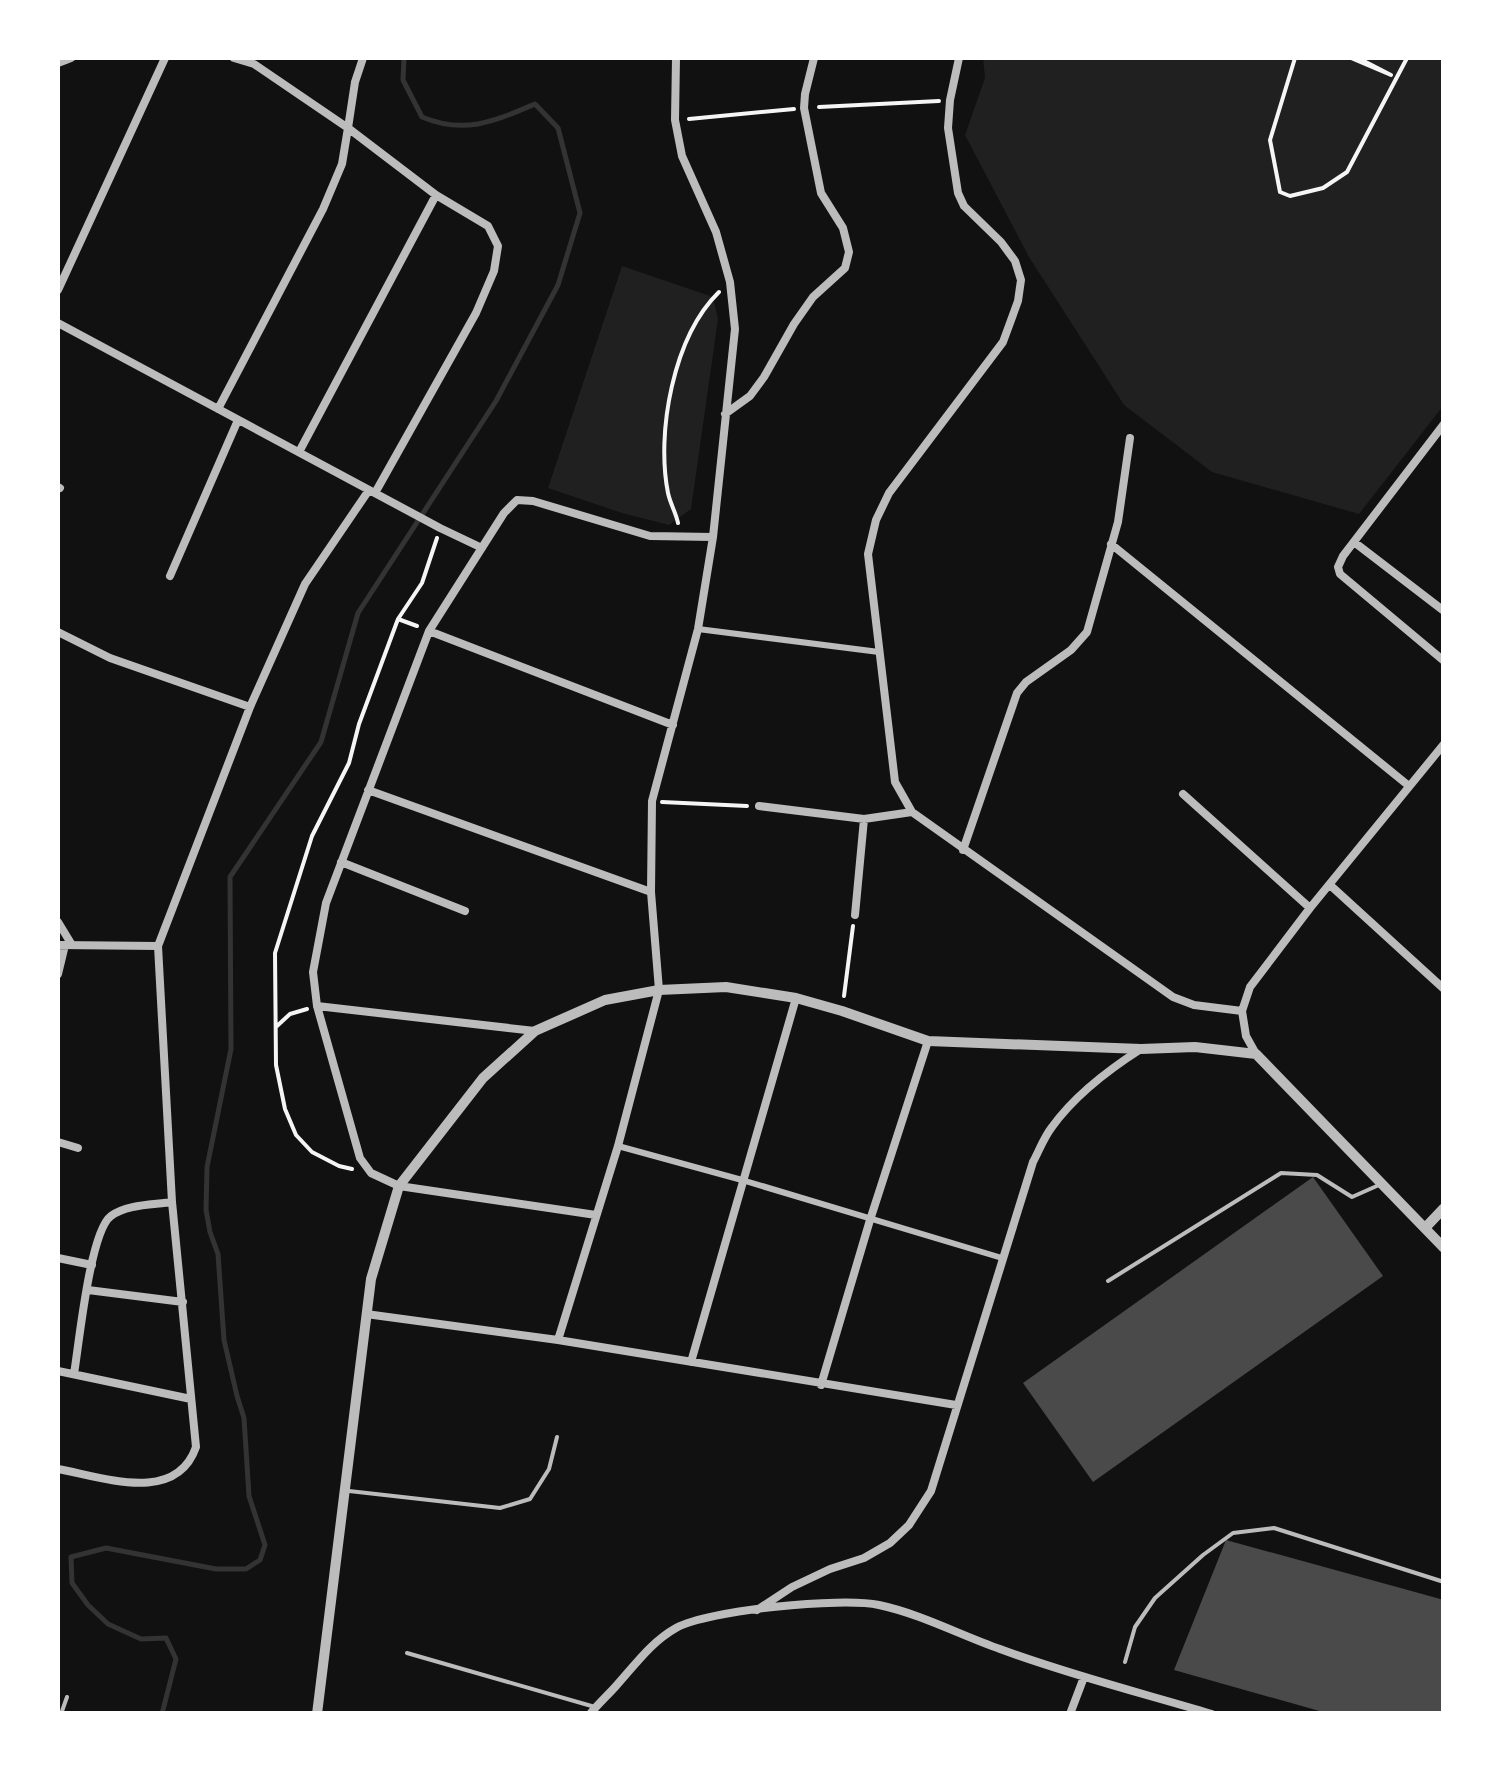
<svg xmlns="http://www.w3.org/2000/svg" width="1501" height="1771" viewBox="0 0 1501 1771" font-family="'IBM Plex Serif',serif">
  <style>
    .green { fill: #202020 }
    .lines { fill: none; stroke-linecap: round; stroke-linejoin: round }
    .stream { stroke: #333; stroke-width: 5 }
    .building { fill: #4a4a4a }
    .path { stroke: #f5f5f5; stroke-width: 4 }
    .service { stroke: #bcbcbc; stroke-width: 4 }
    .pedestrian { stroke: #bcbcbc; stroke-width: 6 }
    .minor { stroke: #bcbcbc; stroke-width: 8 }
    .tertiary { stroke: #bcbcbc; stroke-width: 10 }
  </style>
  <rect width="100%" height="100%" fill="#111"/>
  <path class="green" d="M983 58H1443V406L1359 514 1212 472 1124 405 1029 257 965 135 985 78Z
    M622 266 713 297 718 319 691 509 669 525 622 513 548 488Z"/>
  <g class="lines">
    <path class="stream" d="M162 1714 176 1659 166 1638 141 1639 108 1624 88 1605 72 1583 71 1557 106 1548 216 1569H246L260 1560 265 1545 249 1496 244 1418 237 1396 224 1340 218 1254 210 1232 206 1210 207 1167 231 1049 230 877 321 742 358 613 496 401 558 285 580 213 558 128 535 104C495 121 465 135 422 117L403 80 404 58"/>
  </g>
  <path class="building" d="M1313 1177 1383 1276 1093 1482 1023 1383Z
    M1226 1540 1444 1600V1714H1330L1174 1670Z"/>
  <g class="lines">
    <path class="path" d="M1295 58 1270 140 1280 192 1290 196 1323 188 1347 172 1407 58
      M1351 58 1391 75 1358 58
      M819 107 939 101
      M689 119 794 109
      M678 523C676 513 670 503 668 493 656 433 673 337 719 292
      M398 619 417 626
      M662 802 747 806
      M844 996 853 926
      M277 1026 290 1014 307 1009
      M352 1169 339 1166 312 1152 296 1135 285 1109 276 1065 275 953 312 836 349 763 359 724 398 619 422 583 437 538"/>
    <path class="service" d="M1108 1281 1281 1173 1317 1175 1352 1197 1379 1185
      M349 1491 500 1508 530 1499 549 1469 557 1437
      M407 1653 595 1707
      M1125 1662 1135 1627 1155 1598 1203 1555 1233 1533 1274 1528 1444 1582
      M61 1714 67 1697"/>
    <path class="pedestrian" d="M698 629 879 652
      M618 1146 742 1180 1002 1258"/>
    <path class="minor" d="M363 58 355 82 348 128 436 195 488 226 498 246 494 271 476 313 375 493
      M959 58 950 100 948 128 958 193 964 206 1001 242 1015 261 1021 280 1018 301 1003 342 889 493 876 520 868 554 895 782 912 812 1173 997 1194 1005 1242 1011
      M58 63 71 58
      M58 290 165 58
      M58 323 440 528 482 548
      M218 409 323 209 342 164 348 128 254 64 234 58
      M725 414 750 396 764 377 794 324 813 297 845 268 849 252 843 228 821 193 804 108 805 94 814 58
      M1444 424 1343 556 1338 567 1340 574 1444 661
      M299 452 436 195
      M58 487 60 488
      M1354 542 1444 611
      M1111 544 1409 786
      M170 576 238 420
      M429 631 673 725
      M58 632 110 658 250 707
      M368 790 651 892
      M1183 794 1310 908
      M759 806 864 819 912 812
      M963 850 1017 693 1026 682 1071 650 1087 632 1118 522 1130 438
      M341 862 465 911
      M1330 885 1444 989
      M855 915 864 819
      M58 922 72 945
      M58 945 158 946
      M58 974 65 945
      M317 1006 535 1031
      M1256 1054 1246 1036 1242 1011 1250 987 1310 908 1444 744
      M58 1142 78 1148
      M596 1215 399 1186 371 1173 360 1158 317 1006 313 972 326 903 429 631 504 513 517 500 533 501 650 536 713 537
      M58 1258 92 1265
      M88 1290 183 1302
      M366 1314 558 1340 956 1405
      M558 1340 618 1146 659 990 651 892 652 801 698 629 713 537 735 329 730 282 716 232 682 156 675 120 676 58
      M691 1362 796 998
      M58 1371 191 1399
      M74 1374C79 1344 90 1231 111 1216 127 1204 154 1205 172 1202
      M821 1385 870 1220 928 1041
      M58 1469C102 1477 176 1505 196 1447L172 1202 158 946 250 707 305 584 369 490
      M757 1610 792 1587 830 1569 864 1558 890 1543 909 1525 931 1491 1033 1162C1039 1151 1044 1137 1052 1127 1075 1095 1108 1070 1141 1049
      M590 1714C598 1704 608 1695 616 1686 635 1665 651 1642 676 1628 709 1610 841 1597 879 1605 921 1614 960 1635 1000 1649 1070 1675 1142 1693 1212 1714
      M1070 1714 1084 1677"/>
    <path class="tertiary" d="M1425 1228 1444 1208
      M317 1714 371 1279 399 1186 483 1078 535 1031 605 1000 659 990 726 987 796 998 842 1011 928 1041 1141 1049 1195 1047 1256 1054 1444 1248"/>
  </g>
  <rect width="1501" height="1771" fill="none" stroke="#ffffff" stroke-width="120"/>
</svg>
